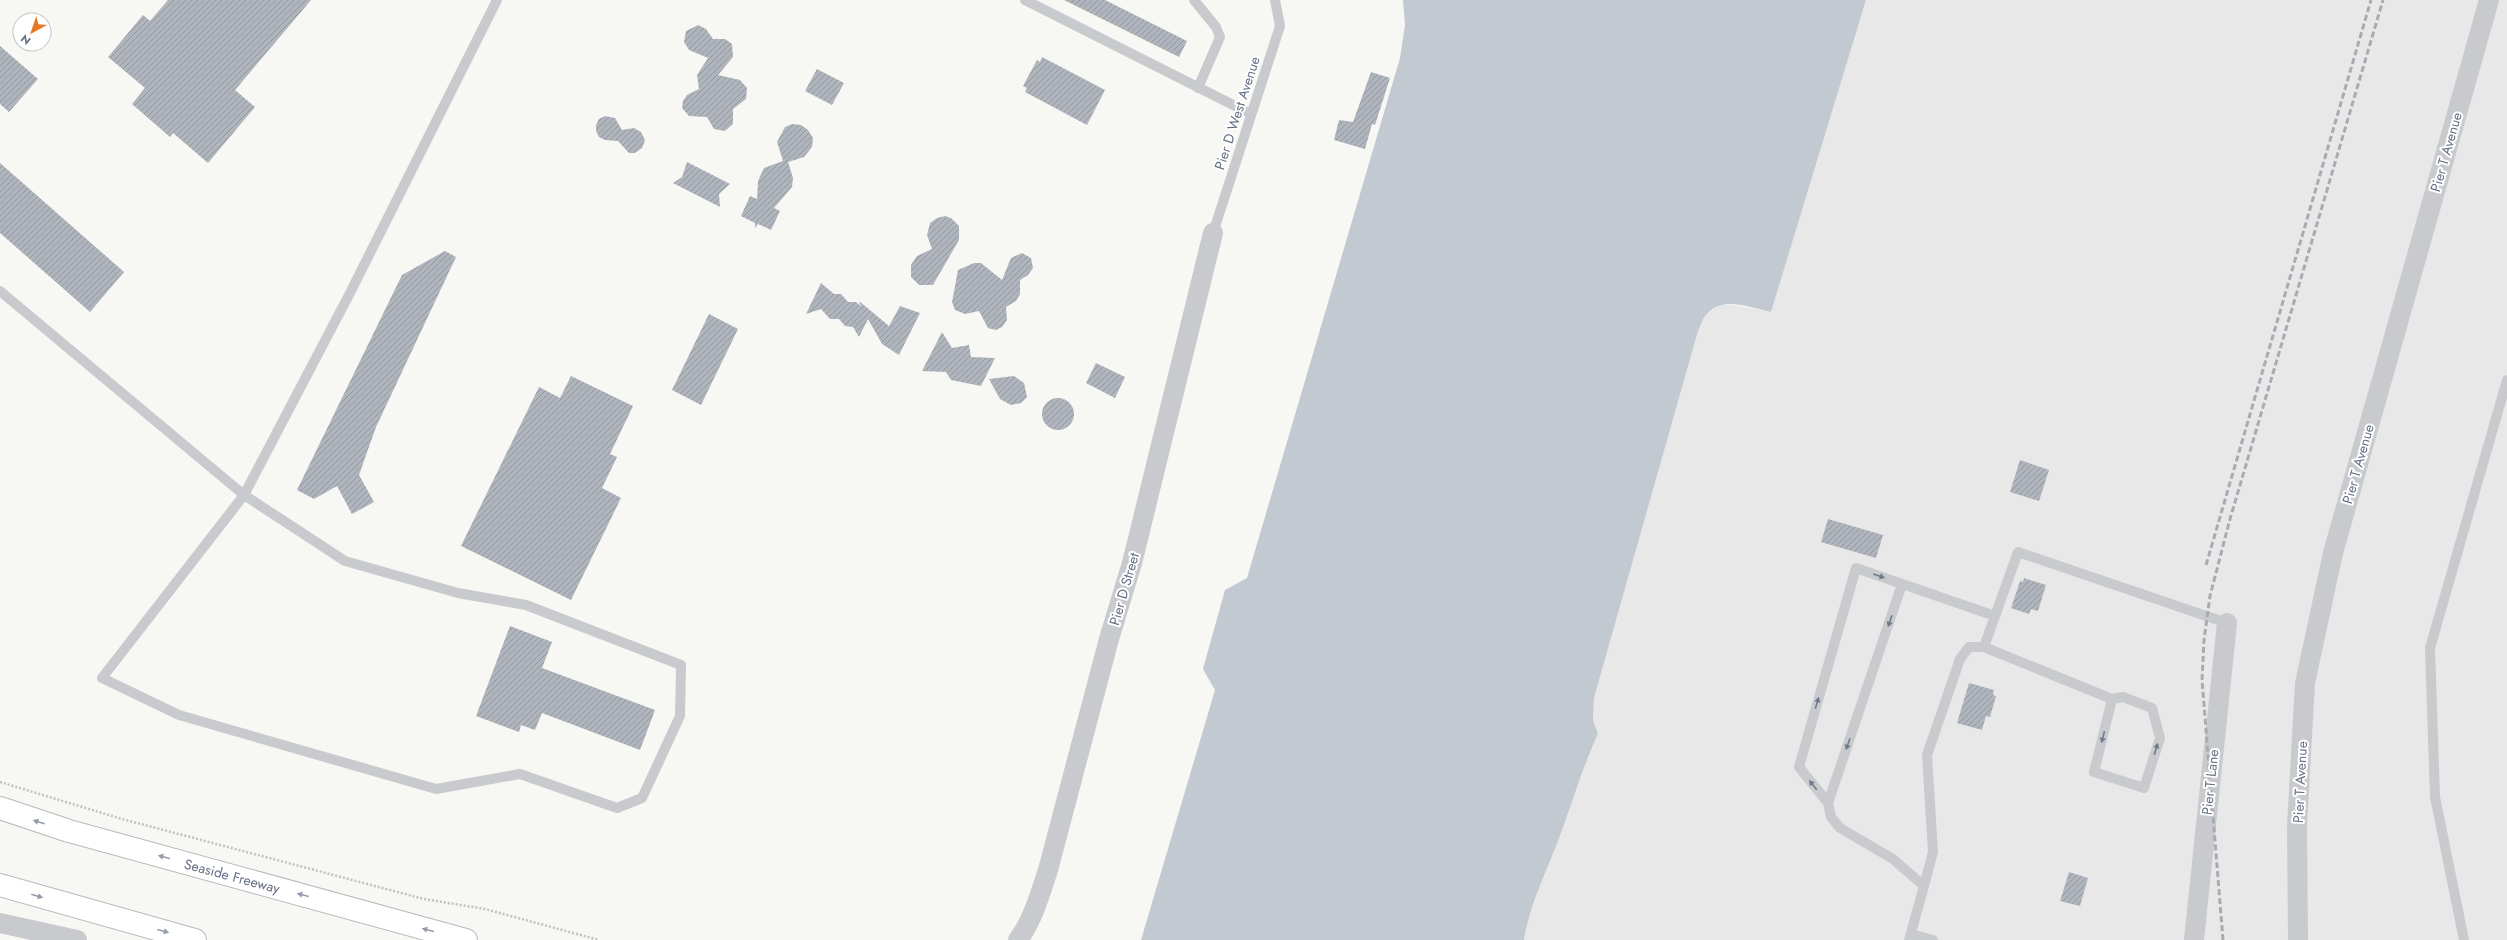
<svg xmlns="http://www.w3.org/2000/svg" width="2507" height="940" viewBox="0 0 2507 940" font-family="Jost,sans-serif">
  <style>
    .built { fill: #e8e8e8 }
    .water { fill: #c2c9d0 }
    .building { fill: url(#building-hatch) }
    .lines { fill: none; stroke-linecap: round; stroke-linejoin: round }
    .highway-casing { stroke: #b8babe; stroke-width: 24 }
    .path { stroke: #bfc0c3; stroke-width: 2.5; stroke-dasharray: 2 2; stroke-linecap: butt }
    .lane { stroke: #c8cace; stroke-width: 10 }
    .street { stroke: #c8cace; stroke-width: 20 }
    .highway { stroke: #fff; stroke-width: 22 }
    .rail { stroke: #a7abb2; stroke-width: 3; stroke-dasharray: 6 3; stroke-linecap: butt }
    .oneway { fill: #707a8d }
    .oneway2 { fill: #949caa }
    .labels { text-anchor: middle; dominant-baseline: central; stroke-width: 4; stroke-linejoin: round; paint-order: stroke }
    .street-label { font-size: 14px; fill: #667186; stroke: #fff }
  </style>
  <defs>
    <pattern id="building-hatch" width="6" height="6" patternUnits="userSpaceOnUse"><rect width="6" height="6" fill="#b0b5bd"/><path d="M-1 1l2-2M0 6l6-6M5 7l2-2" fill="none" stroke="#93989f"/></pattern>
  </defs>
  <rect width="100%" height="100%" fill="#f7f7f4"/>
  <path class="built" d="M1866 0H2507V940H1524L1528 916 1538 887 1554 851 1583 765 1598 735 1593 720 1594 698 1698 331 1707 313 1720 304 1734 305 1771 312Z"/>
  <path class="water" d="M1403 0H1866L1771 312C1752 308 1722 295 1707 314 1703 318 1701 325 1698 331L1594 698 1593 720 1598 734C1580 772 1570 812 1554 851 1542 881 1529 908 1524 940H1141L1215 690 1203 669 1225 590 1247 578 1400 58 1405 25Z"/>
  <path class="building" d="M168 0H311L235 90 255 107 208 163 173 133 170 137 132 104 145 88 108 57 143 15 150 21Z
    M1064 0H1105L1187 41 1179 57Z
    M698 25 706 29 713 39H725L732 44 733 57 718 75 740 80 747 88 746 99 733 109V124L725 131 714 129 707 117 689 116 682 108 683 101 687 95 699 89 697 75 708 58 689 50 684 42 686 31Z
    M0 46 38 79 9 112 0 104Z
    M1042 57 1105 90 1087 125 1025 92 1027 88 1023 86 1037 60 1040 62Z
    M817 69 844 83 832 105 805 91Z
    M1371 72 1390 78 1375 125 1372 124 1365 149 1334 140 1339 120 1353 122Z
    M605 116 615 118 622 130 634 128 641 132 645 140 642 148 635 153H629L618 141 605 140 599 137 596 131V125L599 119Z
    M792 124 801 125 808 130 813 138 812 147 804 157 788 162 793 178 792 187 774 208 780 211 771 230 758 224 755 228V223L741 216 750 196 757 199 758 181 764 168 783 161 777 142 785 127Z
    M687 162 730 184 719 194 720 207 673 183 682 177Z
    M0 163 124 272 90 312 0 233Z
    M945 216 951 218 959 226V240L933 285H919L911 277V265L917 256 932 249 927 235 930 223 937 218Z
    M445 251 456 257 376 427 359 475 374 502 352 514 337 486 314 499 297 490 402 275Z
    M1022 253 1031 258 1033 268 1028 275 1020 280V294L1016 301 1006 307 1007 320 1002 327 996 330 988 328 979 311 965 314 955 310 952 302 958 270 974 263H981L1002 280 1011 258Z
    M821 283 834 294H841L848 302H856L861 306 859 301 889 326 900 306 920 313 899 355 882 344 868 319 859 337 853 327 845 326 839 319H830L821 309 806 314Z
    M709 314 738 329 701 405 672 390Z
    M942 332 952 348 969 345 971 357 995 358 981 386 951 380 946 372 922 371Z
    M1096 363 1125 377 1115 398 1086 383Z
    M571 376 633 406 610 454 617 457 602 488 621 498 571 600 461 546 539 387 560 398Z
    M1014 376 1024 383 1027 397 1021 403 1011 405 1000 399 989 379Z
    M1042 414a16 16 0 1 1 32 0a16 16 0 1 1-32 0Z
    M2020 460 2049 470 2039 501 2010 492Z
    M1828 519 1883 535 1876 558 1821 542Z
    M2024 578 2046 585 2038 611 2031 609 2029 614 2011 608 2020 581 2023 582Z
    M510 626 552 642 542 668 655 710 640 750 542 713 535 730 521 725 519 732 476 716Z
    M1969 683 1994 690 1993 695 1996 696 1990 717 1986 716 1982 730 1957 723Z
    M2069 872 2088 878 2080 906 2060 901Z"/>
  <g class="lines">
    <defs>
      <path id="highway" d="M0 808 69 831 466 940
        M0 885 195 940"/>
    </defs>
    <use href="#highway" class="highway-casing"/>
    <path class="path" d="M0 782 122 819 424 899 485 909 599 940"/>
    <path class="lane" d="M1025 0 1251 114
      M1194 0 1216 27 1220 37 1198 88
      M1213 233 1280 26 1275 0
      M0 291 244 495 345 561 458 593 526 605 681 665 680 716 642 798 617 808 520 774 436 789 179 715 102 678 244 495 350 293 497 0
      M1984 647 2112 699 2123 697 2152 708 2160 738 2144 788 2094 772 2112 699
      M1828 803 1902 584
      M1924 886 1933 852 1927 755 1960 659 1969 647H1984L1995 616
      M1911 934 1933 940
      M1909 940 1924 886 1893 859 1840 828 1831 817 1828 803 1799 767 1856 568 1995 616 2018 552 2227 623
      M2464 940 2435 797 2430 648 2507 380"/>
    <path class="street" d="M0 923 77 940
      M1018 940C1033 920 1040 894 1048 870L1109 639 1132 563 1213 233
      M2194 940 2227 623
      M2298 940 2297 826 2305 683 2333 553 2489 0"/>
    <use href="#highway" class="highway"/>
    <path class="rail" d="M2206 565 2371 0
      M2223 940 2202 680 2204 640 2210 596 2230 519 2383 0"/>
  </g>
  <defs><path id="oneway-solid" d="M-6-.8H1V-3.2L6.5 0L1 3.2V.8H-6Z"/></defs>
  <g class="oneway">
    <use href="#oneway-solid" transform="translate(1879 576) rotate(19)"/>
    <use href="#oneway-solid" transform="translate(1890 621) rotate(109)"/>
    <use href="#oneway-solid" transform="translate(1817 703) rotate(-74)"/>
    <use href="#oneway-solid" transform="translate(2103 737) rotate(104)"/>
    <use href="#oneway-solid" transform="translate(1848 744) rotate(109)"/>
    <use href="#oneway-solid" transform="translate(2156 749) rotate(-73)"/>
    <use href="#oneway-solid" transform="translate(1813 785) rotate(-129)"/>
  </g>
  <g class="oneway2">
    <use href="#oneway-solid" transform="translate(39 822) rotate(-162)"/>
    <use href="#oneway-solid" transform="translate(164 857) rotate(-165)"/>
    <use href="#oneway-solid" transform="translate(303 895) rotate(-165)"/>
    <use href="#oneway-solid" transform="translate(37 896) rotate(16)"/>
    <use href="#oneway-solid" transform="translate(428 930) rotate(-165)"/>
    <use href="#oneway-solid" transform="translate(163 931) rotate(15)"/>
  </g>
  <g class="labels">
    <g class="street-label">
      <text transform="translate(1237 113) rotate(-72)">Pier D West Avenue</text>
      <text transform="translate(2446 152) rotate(-74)">Pier T Avenue</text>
      <text transform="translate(2358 464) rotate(-74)">Pier T Avenue</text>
      <text transform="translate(1124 589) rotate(-74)">Pier D Street</text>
      <text transform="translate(2210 782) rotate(-84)">Pier T Lane</text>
      <text transform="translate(2300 782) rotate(-87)">Pier T Avenue</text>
      <text transform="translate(232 876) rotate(15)">Seaside Freeway</text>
    </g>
  </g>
  <g transform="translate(32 32) rotate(220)"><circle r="19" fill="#ffffff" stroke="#c2c6cf"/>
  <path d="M0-3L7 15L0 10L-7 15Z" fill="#e77924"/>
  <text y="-6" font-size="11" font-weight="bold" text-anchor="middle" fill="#667186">N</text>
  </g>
</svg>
